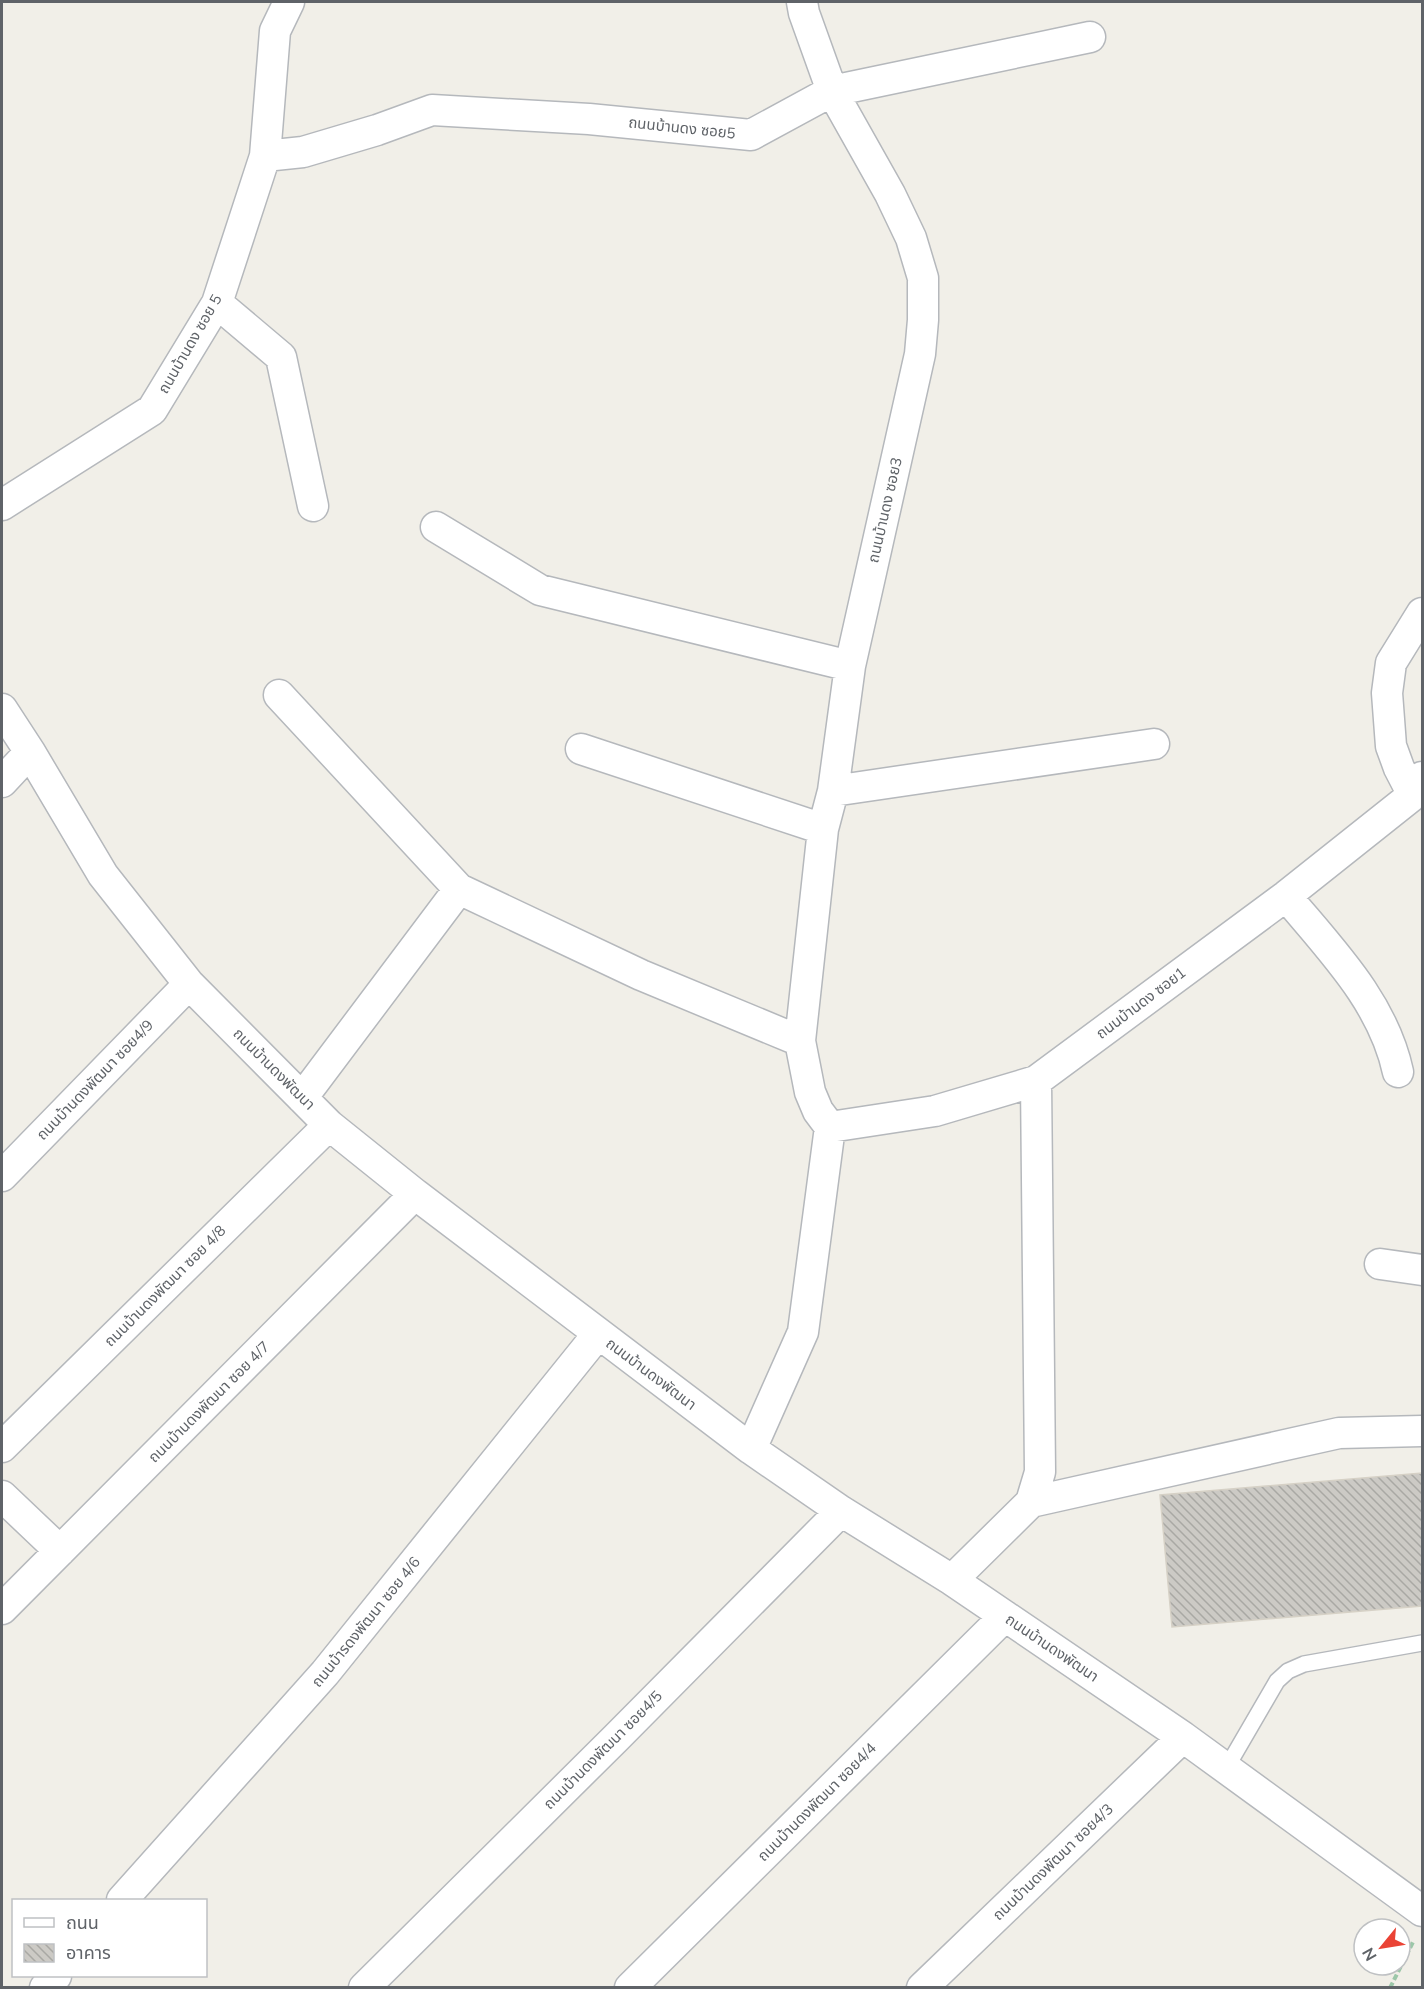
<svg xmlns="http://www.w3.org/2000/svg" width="1424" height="1989" viewBox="0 0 1424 1989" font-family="'Nunito Sans','Noto Sans Thai',sans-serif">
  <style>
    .building { fill: url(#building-back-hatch); stroke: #d6d1c6; stroke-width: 1.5 }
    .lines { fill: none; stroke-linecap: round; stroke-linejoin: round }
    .service-casing { stroke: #b5b8bc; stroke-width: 18 }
    .minor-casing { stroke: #b5b8bc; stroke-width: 33 }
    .path { stroke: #9cc7a9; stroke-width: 4; stroke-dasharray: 6 3; stroke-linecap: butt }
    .service { stroke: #fff; stroke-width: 15 }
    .minor { stroke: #fff; stroke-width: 30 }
    .labels { text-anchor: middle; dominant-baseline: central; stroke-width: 6; stroke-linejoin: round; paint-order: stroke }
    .street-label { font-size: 15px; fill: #5f6368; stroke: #fff }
  </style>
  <defs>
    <pattern id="building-back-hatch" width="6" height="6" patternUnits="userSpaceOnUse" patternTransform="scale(1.5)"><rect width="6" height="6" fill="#cccac5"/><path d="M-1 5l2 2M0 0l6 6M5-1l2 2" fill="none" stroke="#a9a8a4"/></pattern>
  </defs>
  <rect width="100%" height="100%" fill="#f1efe8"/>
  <path class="building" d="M1422 1473V1606L1172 1627 1160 1495Z"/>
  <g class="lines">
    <defs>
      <path id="service" d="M1227 1767 1277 1681 1288 1671 1304 1664 1422 1643"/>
      <path id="minor" d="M265 156 303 152 377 130 432 110 589 119 751 135 832 91 1090 37
        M217 303 281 357 313 506
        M2 505 152 410 217 303 265 156 275 31 289 2
        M436 527 540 590 850 666
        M279 695 459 889 641 975 800 1041
        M2 709 30 752 103 875 189 984 329 1125 415 1194 751 1449 841 1511 952 1580 1183 1737 1422 1911
        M581 749 823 829
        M2 782 30 752
        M833 791 1154 744
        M1413 795 1399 768 1391 746 1387 693 1391 663 1422 613
        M1286 896C1331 950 1383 1002 1398 1072
        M302 1098 459 889
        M830 1127 935 1111 1036 1081 1286 896 1413 795 1422 777
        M2 1176 189 984
        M1380 1264 1422 1270
        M2 1447 329 1125
        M751 1449 803 1332 830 1127 818 1111 810 1092 800 1041 823 829 833 791 850 666 920 354 923 320V278L911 238 890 194 832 91 804 13 802 2
        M2 1496 60 1551
        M1031 1502 1339 1433 1422 1431
        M952 1580 1031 1502 1040 1472 1036 1081
        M2 1609 415 1194
        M122 1900 325 1673 598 1334
        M45 1988 56 1976
        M364 1988 616 1738 841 1511
        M630 1988 1005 1616
        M922 1988 1183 1737"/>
    </defs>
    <use href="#service" class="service-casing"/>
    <use href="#minor" class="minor-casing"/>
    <path class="path" d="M1390 1988 1414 1940"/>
    <use href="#service" class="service"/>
    <use href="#minor" class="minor"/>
  </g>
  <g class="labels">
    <g class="street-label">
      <text transform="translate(682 128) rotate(6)">ถนนบ้านดง ซอย5</text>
      <text transform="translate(190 344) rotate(-60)">ถนนบ้านดง ซอย 5</text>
      <text transform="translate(885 510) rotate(-77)">ถนนบ้านดง ซอย3</text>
      <text transform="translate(1141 1003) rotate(-37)">ถนนบ้านดง ซอย1</text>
      <text transform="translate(274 1069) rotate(45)">ถนนบ้านดงพัฒนา</text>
      <text transform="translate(95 1080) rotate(-46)">ถนนบ้านดงพัฒนา ซอย4/9</text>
      <text transform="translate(165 1286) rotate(-45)">ถนนบ้านดงพัฒนา ซอย 4/8</text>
      <text transform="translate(651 1374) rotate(37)">ถนนบ้านดงพัฒนา</text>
      <text transform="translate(209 1402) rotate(-45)">ถนนบ้านดงพัฒนา ซอย 4/7</text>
      <text transform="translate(366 1622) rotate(-51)">ถนนบ้ารดงพัฒนา ซอย 4/6</text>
      <text transform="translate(1052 1648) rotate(34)">ถนนบ้านดงพัฒนา</text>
      <text transform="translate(603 1750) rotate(-45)">ถนนบ้านดงพัฒนา ซอย4/5</text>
      <text transform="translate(817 1802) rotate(-45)">ถนนบ้านดงพัฒนา ซอย4/4</text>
      <text transform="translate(1053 1862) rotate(-44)">ถนนบ้านดงพัฒนา ซอย4/3</text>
    </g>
  </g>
  <rect width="1424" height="1989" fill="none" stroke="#5f6368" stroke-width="6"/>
  <rect x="12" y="1899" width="195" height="78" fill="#ffffff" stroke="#bfc1c3" stroke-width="1.5"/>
  <rect x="24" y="1918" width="30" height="9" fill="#ffffff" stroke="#bfc1c3" stroke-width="1.5"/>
  <text x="66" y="1929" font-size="18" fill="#5f6368">ถนน</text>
  <rect x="24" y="1944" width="30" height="18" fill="url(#building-back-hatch)" stroke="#bfc1c3" stroke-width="1.5"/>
  <text x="66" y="1959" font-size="18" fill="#5f6368">อาคาร</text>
  <g transform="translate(1382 1947) rotate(240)"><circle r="28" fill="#ffffff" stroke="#bfc1c3" stroke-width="1.5"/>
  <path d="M0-4.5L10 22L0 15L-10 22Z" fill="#ea4335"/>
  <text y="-9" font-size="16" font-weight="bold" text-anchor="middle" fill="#5f6368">N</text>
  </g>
</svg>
